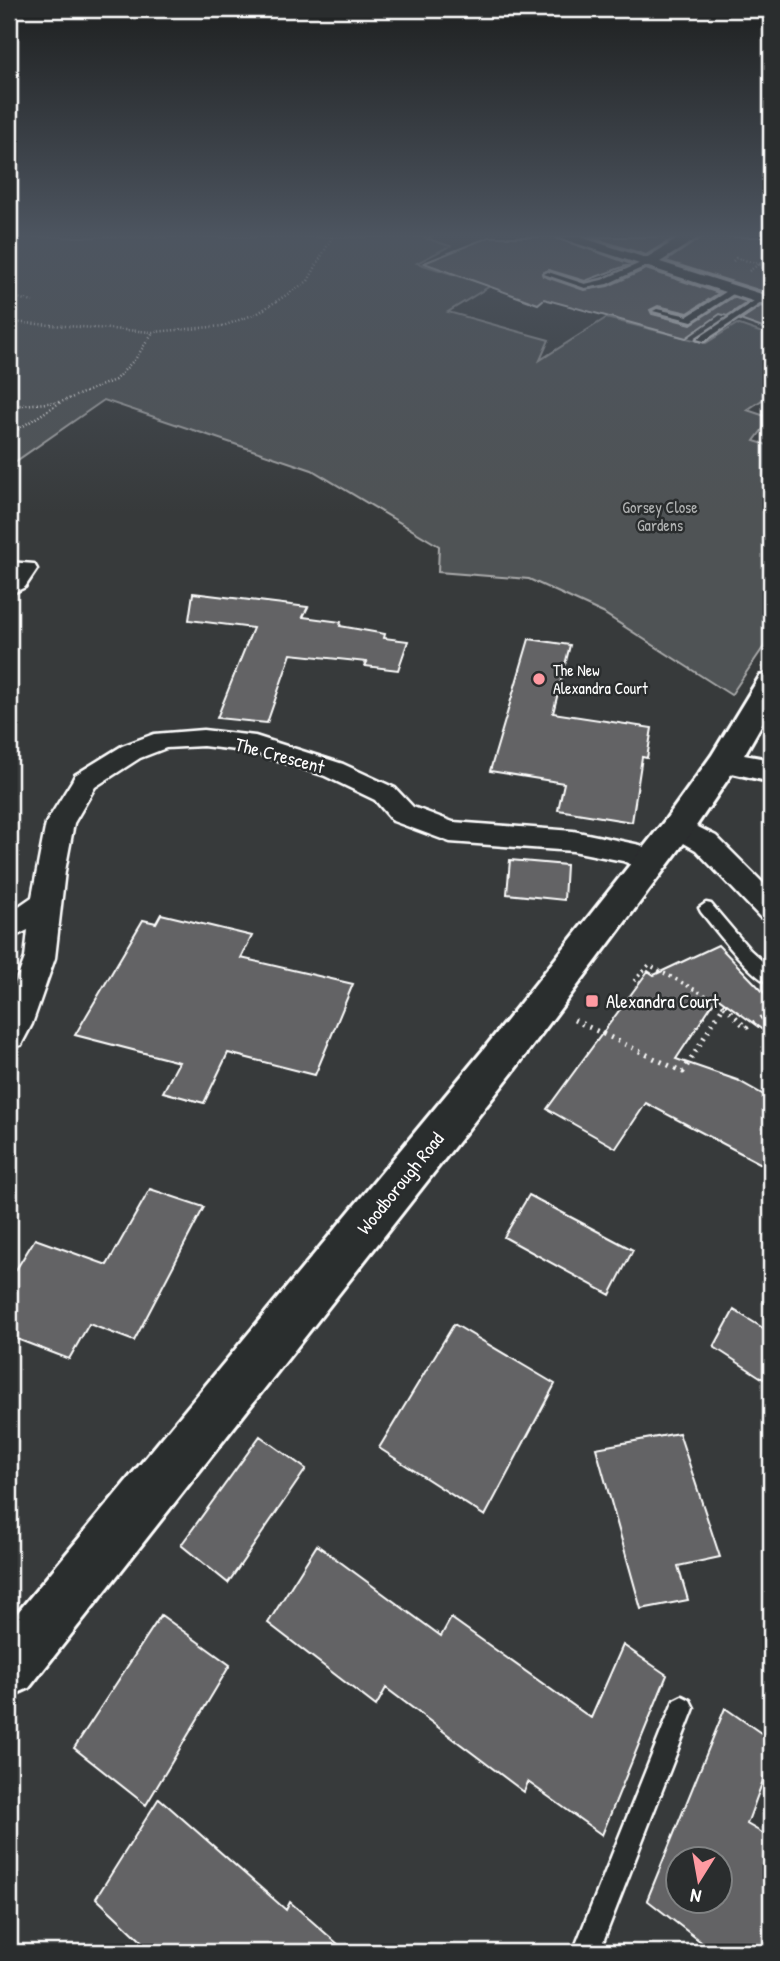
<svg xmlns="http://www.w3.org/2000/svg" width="780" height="1961" viewBox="0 0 780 1961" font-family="'Patrick Hand',sans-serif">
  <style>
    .green { fill: #505354; stroke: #a8a9aa; stroke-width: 2 }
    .building { fill: #636465; stroke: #fff; stroke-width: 2; fill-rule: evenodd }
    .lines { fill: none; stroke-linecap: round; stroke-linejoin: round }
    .lane-casing { stroke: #fff; stroke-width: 5 }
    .street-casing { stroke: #fff; stroke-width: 5 }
    .secondary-casing { stroke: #fff; stroke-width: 6 }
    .path-far2 { stroke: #fff; stroke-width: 2.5; stroke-dasharray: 1 2.5; stroke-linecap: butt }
    .path-far1 { stroke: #fff; stroke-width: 3.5; stroke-dasharray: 2 4.5; stroke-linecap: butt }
    .path { stroke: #fff; stroke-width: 5; stroke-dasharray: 2 6; stroke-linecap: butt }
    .lane { fill: #2a2d2e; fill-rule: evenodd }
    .street { fill: #2a2d2e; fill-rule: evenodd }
    .secondary { fill: #2a2d2e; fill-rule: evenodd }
    .poi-dot { fill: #ff9aa2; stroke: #2a2d2e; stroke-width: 2.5 }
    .labels { text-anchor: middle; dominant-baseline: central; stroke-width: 5; stroke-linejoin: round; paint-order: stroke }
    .far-park-label { font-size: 16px; fill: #b0b2b2; stroke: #2a2d2e }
    .far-poi-label { font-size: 16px; fill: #fff; stroke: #2a2d2e; text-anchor: start }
    .street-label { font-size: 19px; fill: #fff; stroke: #2a2d2e }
    .poi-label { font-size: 19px; fill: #fff; stroke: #2a2d2e; text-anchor: start }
  </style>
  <rect width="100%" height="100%" fill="#373a3b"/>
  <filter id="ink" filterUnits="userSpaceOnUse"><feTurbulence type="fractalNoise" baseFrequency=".0143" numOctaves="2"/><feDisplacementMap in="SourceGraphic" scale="14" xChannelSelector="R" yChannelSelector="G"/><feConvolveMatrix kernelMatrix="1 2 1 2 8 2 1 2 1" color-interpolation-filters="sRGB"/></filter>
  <g filter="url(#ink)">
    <path class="green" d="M9 237H431L428 239 450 246 417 263 490 286 448 312 549 340 540 360 606 318 706 343 737 324 771 336V394L747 410 771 418 754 441 771 446V636L731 695 603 613 529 579 438 572 439 546 312 470 104 400 9 466Z"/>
    <path class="building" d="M489 237H555L631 264 585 281 549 270 542 273 543 276 584 290 608 286 646 269 719 293 688 313 658 306 650 310 652 314 691 324 733 297 748 302 727 316 720 314 686 338 544 299 538 304 424 263Z
      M590 237H675L646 255Z
      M702 237H771V294L666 261Z
      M761 306 771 309V331L740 320Z
      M193 593 308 607 303 617 341 622 340 626 385 634 384 638 408 641 398 670 365 666 367 662 291 654 267 723 217 718 253 628 189 620Z
      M529 639 570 645 553 713 652 728 647 758 642 757 632 822 558 810 564 783 490 771Z
      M510 860 566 865 564 900 507 894Z
      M161 914 252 936 241 958 353 984 315 1075 228 1053 204 1103 163 1092 179 1062 75 1035 143 920 156 923Z
      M718 945 771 1000V1036L717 997 676 1059 737 1080 771 1099V1169L646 1103 616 1148 547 1109 648 971 654 975Z
      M150 1189 204 1207 134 1341 89 1324 69 1359 9 1336V1281L35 1239 107 1265Z
      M529 1195 633 1250 610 1295 504 1237Z
      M734 1310 771 1333V1384L714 1347Z
      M454 1324 555 1384 485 1516 379 1448Z
      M679 1433 720 1557 678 1566 688 1600 641 1609 596 1448Z
      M260 1436 306 1469 228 1583 181 1545Z
      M317 1545 441 1636 451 1618 591 1718 623 1645 667 1675 602 1835 528 1782 524 1792 386 1688 376 1706 268 1623Z
      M161 1615 230 1665 146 1805 74 1748Z
      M725 1708 771 1740V1759L747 1824 771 1838V1952H714L647 1900ZM678 1859H720V1901H678Z
      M159 1798 286 1910 290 1902 347 1952H153L96 1898Z"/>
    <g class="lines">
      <defs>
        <path id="lane" d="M645 261 652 263 607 284 585 288 544 274 548 272 585 284 602 280Z
          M732 288 739 290 692 321 653 311 657 309 688 316Z
          M760 297 767 299 704 341 697 339Z
          M706 903 711 904 750 950 771 969V984C751 978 716 930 701 912L699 908Z
          M682 1696 690 1700 694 1708 599 1952H573L674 1700Z"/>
        <path id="street" d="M557 237H580L646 258 681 237H699L660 262 771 297V307Z
          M9 562 34 564 37 569 25 587 9 595Z
          M203 730 255 736 343 764 395 788 413 807 453 822 573 831 640 845 659 855 663 862 659 869 649 872 623 861 573 851 450 842 393 821 375 800 325 776 252 752 203 746 166 748 140 758 95 787 74 823 65 871 55 958 32 1024 21 1045 9 1049V1000L25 958 28 930 9 939V913L32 897 46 823 72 781 75 775 122 746 154 734Z
          M678 817 716 836 771 891V920L760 917 696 850 668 834 664 827 668 820Z"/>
        <path id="secondary" d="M771 674V708L744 755 771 760V782L732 773 690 835 512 1073 29 1688 9 1697V1623L484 1049 666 819 712 755 760 676Z"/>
      </defs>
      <use href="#lane" class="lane-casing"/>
      <use href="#street" class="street-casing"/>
      <use href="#secondary" class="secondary-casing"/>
      <path class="path-far2" d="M733 261 736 258 760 264
        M760 265 771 268
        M749 271 771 256
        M9 296 33 302
        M9 322 153 332 223 326 258 313 308 281 332 237
        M9 406 60 402
        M9 435 61 402 115 380 136 358 153 332"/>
      <path class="path-far1" d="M634 981 649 965 718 1002"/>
      <path class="path" d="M715 1000 724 1005
        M574 1020 683 1072 724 1005 746 1028 771 1011"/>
      <use href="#lane" class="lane"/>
      <use href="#street" class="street"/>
      <use href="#secondary" class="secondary"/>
    </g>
  </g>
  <linearGradient id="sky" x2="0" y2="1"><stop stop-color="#1e2020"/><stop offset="0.46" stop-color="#4d5560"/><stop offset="1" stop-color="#4d5560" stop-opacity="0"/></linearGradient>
  <rect width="780" height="512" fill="url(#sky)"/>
  <g class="poi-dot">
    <circle cx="539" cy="679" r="7"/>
    <rect x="585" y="994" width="14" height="14" rx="3.5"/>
  </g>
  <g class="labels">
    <g class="far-park-label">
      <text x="660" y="507">Gorsey Close<tspan x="660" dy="18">Gardens</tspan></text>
    </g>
    <g class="far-poi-label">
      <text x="553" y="670">The New<tspan x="553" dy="18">Alexandra Court</tspan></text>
    </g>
    <g class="street-label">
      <text transform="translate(280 755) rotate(15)">The Crescent</text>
      <text transform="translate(400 1183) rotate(-51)">Woodborough Road</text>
    </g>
    <g class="poi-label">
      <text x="606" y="1001">Alexandra Court</text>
    </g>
  </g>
  <rect width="780" height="1961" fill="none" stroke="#2a2d2e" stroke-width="35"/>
  <rect x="18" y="18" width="745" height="1926" fill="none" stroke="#fff" stroke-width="2.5" filter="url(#ink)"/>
  <g transform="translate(699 1880) rotate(191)"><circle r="33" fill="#2a2d2e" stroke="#7f8182" stroke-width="2"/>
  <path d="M0-5L12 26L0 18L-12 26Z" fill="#ff9aa2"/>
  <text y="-10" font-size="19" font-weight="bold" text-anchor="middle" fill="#ffffff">N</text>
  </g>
</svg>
